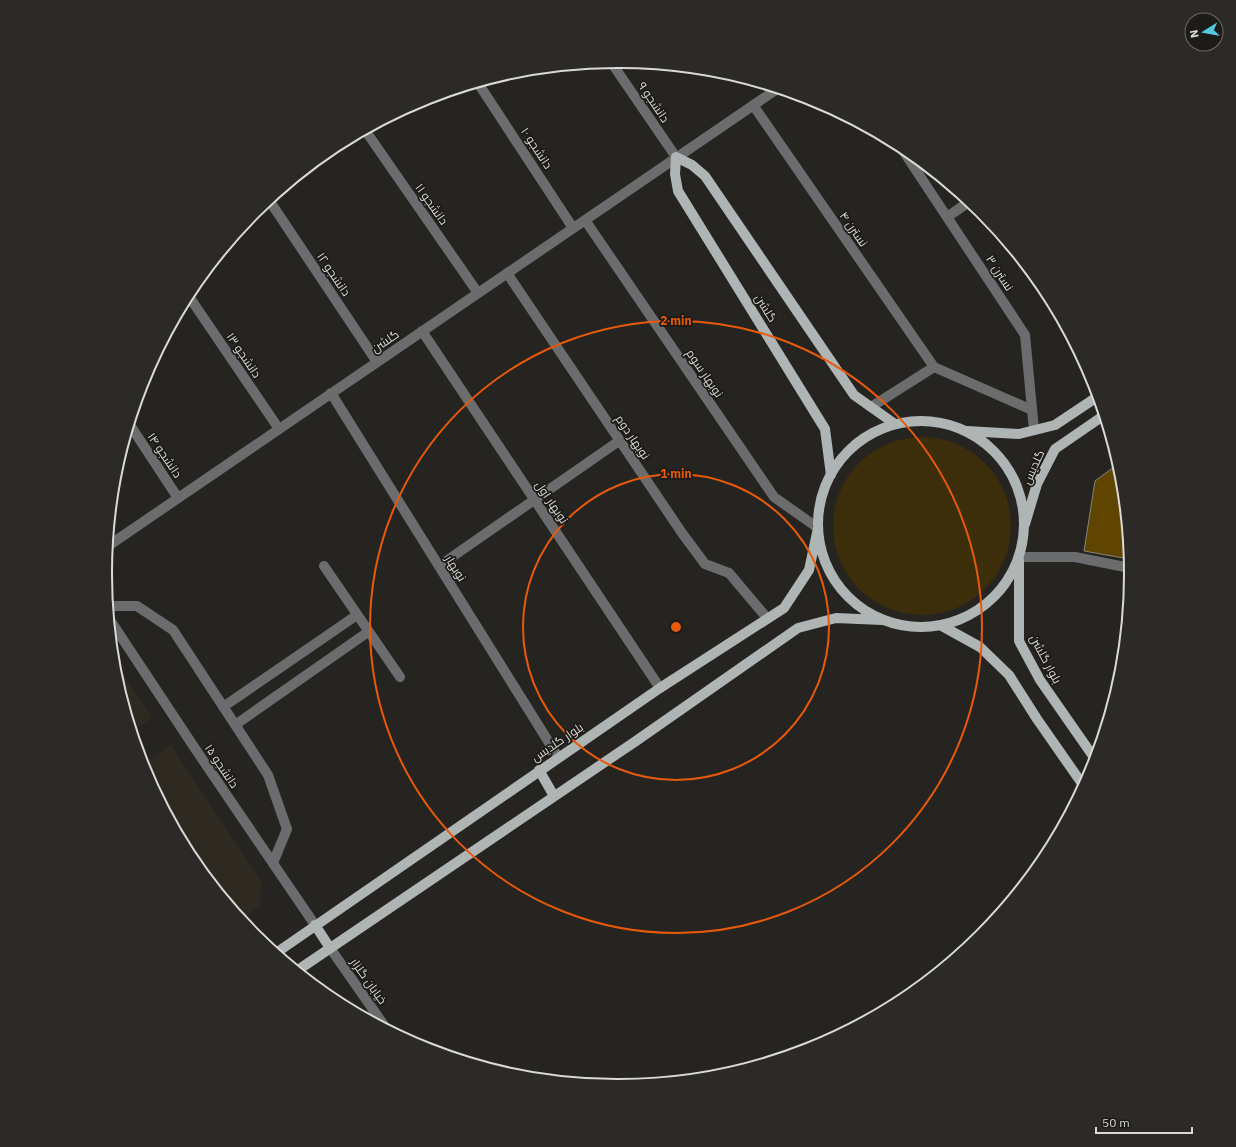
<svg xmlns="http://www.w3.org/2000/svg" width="1236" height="1147" viewBox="0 0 1236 1147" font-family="'IBM Plex Sans',Cairo,sans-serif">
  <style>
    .built { fill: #2e2a21 }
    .green { fill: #3c2d0b }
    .building { fill: #604500; stroke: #86847f }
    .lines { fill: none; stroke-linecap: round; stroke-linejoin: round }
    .minor { stroke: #6a6c6d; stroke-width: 10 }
    .major { stroke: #afb5b5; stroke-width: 10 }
    .ring { fill: none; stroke: #e8590c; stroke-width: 2 }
    .labels { text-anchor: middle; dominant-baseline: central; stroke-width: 3.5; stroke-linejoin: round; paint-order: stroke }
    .street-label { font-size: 12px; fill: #dad9d7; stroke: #1d1b17 }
    .rim { fill: none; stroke: #dad9d7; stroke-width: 2 }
    .centre { fill: #e8590c; stroke: #1d1b17; stroke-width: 2 }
    .ring-label { font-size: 12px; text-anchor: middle; font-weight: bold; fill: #e8590c; stroke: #1d1b17; stroke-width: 3.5; stroke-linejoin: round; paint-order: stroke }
  </style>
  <rect width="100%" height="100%" fill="#262421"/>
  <path class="built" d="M114 660 152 718 133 731 115 673Z
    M171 745 261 880 260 906 242 919 192 858 144 769 143 763Z"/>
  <path class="green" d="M833 526a89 89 0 1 1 178 0a89 89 0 1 1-178 0Z"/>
  <path class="building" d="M1118 464 1121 474 1129 559 1084 551 1095 481Z"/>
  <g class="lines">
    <path class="minor" d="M611 62 676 157
      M478 83 573 228
      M753 105 934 367
      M365 130 478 293
      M900 146 1025 335 1034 430
      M269 200 377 362
      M947 217 969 202
      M585 220 774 497 818 528
      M507 273 682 533 705 564 729 573 767 618
      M188 295 279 429
      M422 331 660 688
      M331 393 558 757
      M871 407 934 367 1032 410
      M130 425 178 498
      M108 546 777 89
      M1019 557H1075L1130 568
      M324 566 400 677
      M439 566 619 441
      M109 606H137L173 630 268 775 287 829 273 863
      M110 620 196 750 315 925
      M223 707 357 615
      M235 725 368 632
      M330 948 386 1028"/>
    <path class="major" d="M818 524a103 103 0 1 1 206 0a103 103 0 1 1-206 0Z
      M967 431 1019 434 1055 425 1097 397
      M831 475 825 429 678 191 675 174 676 157 692 165 705 176 854 395 895 424
      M1025 524 1037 484 1055 449 1103 416
      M1019 560V641L1040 680 1095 759
      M942 626 980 647 1009 675 1037 719 1083 785
      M539 770 554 796
      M315 925 330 948
      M276 953 660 688 784 608 809 570 818 528
      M298 970 636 741 798 628 836 618 882 620"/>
  </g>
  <g class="ring">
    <circle cx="676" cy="627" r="153"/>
    <circle cx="676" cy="627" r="306"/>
  </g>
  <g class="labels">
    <g class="street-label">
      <text transform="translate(654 102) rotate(56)">دانشجو ۹</text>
      <text transform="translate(537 148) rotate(57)">دانشجو ۱۰</text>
      <text transform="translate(432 204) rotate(55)">دانشجو ۱۱</text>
      <text transform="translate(854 229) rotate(55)">نسترن ۴</text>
      <text transform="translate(1000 273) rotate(57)">نسترن ۳</text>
      <text transform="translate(334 274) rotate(56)">دانشجو ۱۲</text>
      <text transform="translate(766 308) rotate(58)">گلشن</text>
      <text transform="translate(385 341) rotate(-34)">گلشن</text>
      <text transform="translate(244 355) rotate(56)">دانشجو ۱۳</text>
      <text transform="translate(705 373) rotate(56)">نوبهار سوم</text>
      <text transform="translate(633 437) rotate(56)">نوبهار دوم</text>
      <text transform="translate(165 455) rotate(56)">دانشجو ۱۴</text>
      <text transform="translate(1033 467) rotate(-65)">گلدیس</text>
      <text transform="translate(552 502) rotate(56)">نوبهار اول</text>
      <text transform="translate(456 568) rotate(58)">نوبهار</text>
      <text transform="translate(1046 659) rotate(62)">بلوار گلشن</text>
      <text transform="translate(557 742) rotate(-34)">بلوار گلدیس</text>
      <text transform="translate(222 766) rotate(56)">دانشجو ۱۵</text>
      <text transform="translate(369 981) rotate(55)">خیابان گلزار</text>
    </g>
  </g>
  <path d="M0 0H1236V1147H0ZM617 68H619A505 505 0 0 1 1124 573V574A505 505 0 0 1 619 1079H617A505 505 0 0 1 112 574V573A505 505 0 0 1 617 68Z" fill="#2c2a26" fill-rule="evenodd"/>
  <path class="rim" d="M617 68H619A505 505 0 0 1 1124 573V574A505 505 0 0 1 619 1079H617A505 505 0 0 1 112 574V573A505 505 0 0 1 617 68Z"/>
  <circle cx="676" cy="627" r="6" class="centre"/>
  <g class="ring-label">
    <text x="676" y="325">2 min</text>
    <text x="676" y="478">1 min</text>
  </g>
  <g transform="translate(1204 32) rotate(259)"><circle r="19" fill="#1d1b17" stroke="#696764"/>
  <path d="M0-3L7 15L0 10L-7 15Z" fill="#53cadc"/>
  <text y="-6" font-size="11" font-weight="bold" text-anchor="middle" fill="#dad9d7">N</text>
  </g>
  <path d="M1096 1127v6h96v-6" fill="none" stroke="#dad9d7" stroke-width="2"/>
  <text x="1102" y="1127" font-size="12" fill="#dad9d7" stroke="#1d1b17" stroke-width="3" paint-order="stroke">50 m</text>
</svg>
